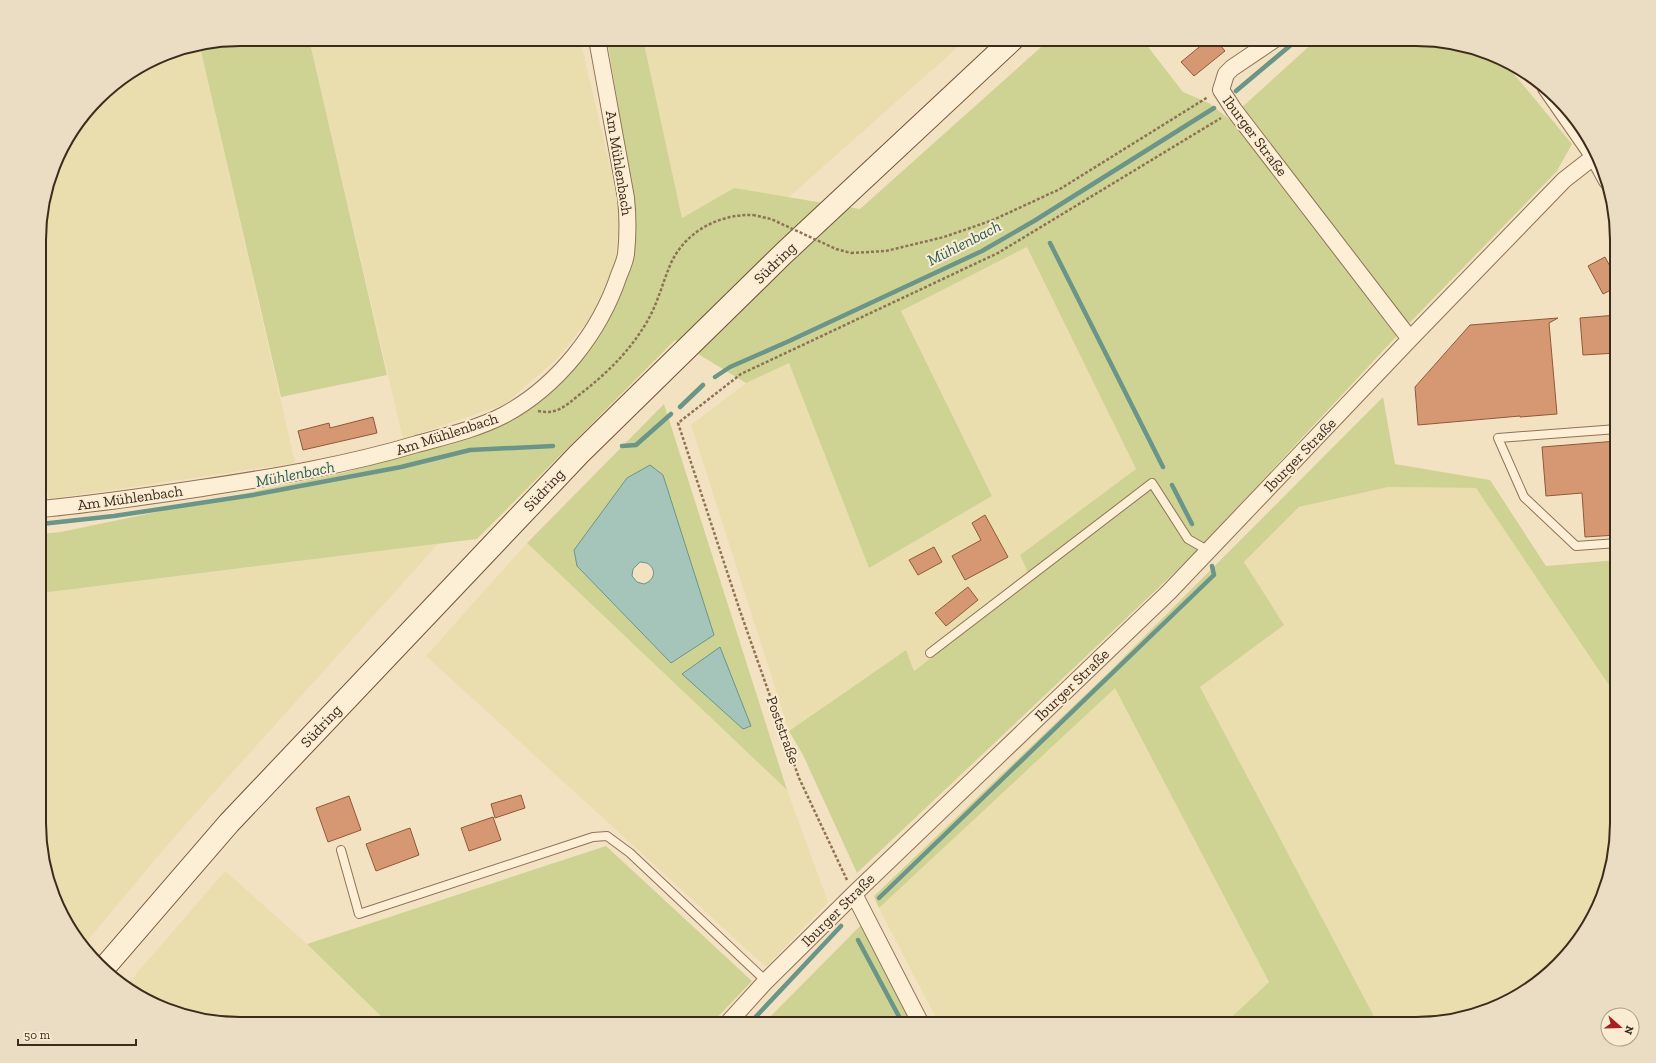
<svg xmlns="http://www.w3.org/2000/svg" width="1656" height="1063" viewBox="0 0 1656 1063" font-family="'Zilla Slab',serif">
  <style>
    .farmland { fill: #eaddae }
    .green { fill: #ced394; fill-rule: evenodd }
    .water { fill: #a5c5ba; stroke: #6a9588; fill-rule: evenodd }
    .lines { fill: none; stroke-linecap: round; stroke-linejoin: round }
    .stream { stroke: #6a9588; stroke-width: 4.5 }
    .building { fill: #d69873; stroke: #915839 }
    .lane-casing { stroke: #8f7256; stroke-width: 10 }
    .street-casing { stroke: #8f7256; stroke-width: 18 }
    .secondary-casing { stroke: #71533a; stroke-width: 24 }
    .path { stroke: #8f7256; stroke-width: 2.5; stroke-dasharray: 3 2; stroke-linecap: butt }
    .lane { stroke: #fdefd6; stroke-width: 8 }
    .street { stroke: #fdefd6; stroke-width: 16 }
    .secondary { stroke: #fdefd6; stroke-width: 22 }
    .path-bridge { stroke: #8f7256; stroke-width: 2.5; stroke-dasharray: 3 2; stroke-linecap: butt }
    .labels { text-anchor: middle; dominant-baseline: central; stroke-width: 4; stroke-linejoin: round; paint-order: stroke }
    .street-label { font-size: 15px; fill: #3d2b1c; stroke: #f9ecd2 }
    .water-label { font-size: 16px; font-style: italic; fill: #2a5f59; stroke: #f9ecd2 }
    .rim { fill: none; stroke: #3d2b1c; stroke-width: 2 }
  </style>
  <rect width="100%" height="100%" fill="#f3e2c2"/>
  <path class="farmland" d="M309 39H580L620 209 615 264 594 313 557 359 505 404 403 439Z
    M643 39H967L788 198 734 188 682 218Z
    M200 47 295 463 49 499 41 456V214L60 151 107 89 163 54Z
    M1027 247 1136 469 1020 555 1033 581 914 671 906 650 789 731 691 425 746 383 789 363 869 568 992 496 901 311Z
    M1388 487 1476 488 1617 697V836L1606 887 1583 934 1558 965 1516 997 1468 1017 1429 1024H1378L1200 687 1283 625 1244 562 1299 507Z
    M527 543 787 790 828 902 766 967 426 656Z
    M438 544 175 836 83 946 66 924 41 849V593Z
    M1115 687 1269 982 1224 1024H939L879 908Z
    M225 871 307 944 389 1024H240L188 1017 129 990 125 987Z"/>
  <path class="green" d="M240 39H309L387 375 281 397 200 47Z
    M607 39H643L682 218 734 188 860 209 1050 39H1142L1183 92 1209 103 1229 119 1317 39H1416L1468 46 1504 62 1572 144 1557 171 1394 339 1191 557 857 873 803 755 789 731 906 650 914 671 1032 581 1020 555 1136 469 1027 247 901 311 992 496 869 568 789 363 746 383 675 340 477 539 41 593V534L61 532 343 473 418 452 515 418 581 359 607 321 633 196Z
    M1383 397 1395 464 1490 480 1546 566 1617 560V697L1476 488 1388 487 1299 507 1244 562 1284 625 1200 687 1378 1024H1224L1269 982 1115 688 879 908 874 896 1109 672Z
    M664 404 787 790 527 543ZM663 475 671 663 577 566Z
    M606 846 752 981 711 1024H389L307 944Z
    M863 923 912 1024H763Z"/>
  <path class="water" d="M650 465 663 475 714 635 671 663 577 566 574 550 627 478ZM640 562 647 563C657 569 655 580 644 584L637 582 632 576 633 569Z
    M720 647 751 726 743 729 682 674Z"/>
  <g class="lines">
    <path class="stream" d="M1236 91 1298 39
      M1050 243 1163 467
      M715 377 730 367 787 342 982 251 1034 221 1214 108
      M680 407 703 385
      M622 446 636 445 671 414
      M1172 485 1192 524
      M41 524 114 516 253 495 401 467 470 450 553 446
      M879 898 1214 575 1212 566
      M858 940 903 1024
      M749 1024 841 926"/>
  </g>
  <path class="building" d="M1209 39H1215L1225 51 1194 76 1181 62Z
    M1605 257 1617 279V287L1603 294 1588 266Z
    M1617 315V353L1583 355 1580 318Z
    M1558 318 1549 323 1557 414 1520 417V416L1418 425 1415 387 1470 325Z
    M373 417 377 433 303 450 298 431 329 423 330 428Z
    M1617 441V535L1585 537 1582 493 1546 496 1542 447Z
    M985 515 1008 557 965 580 952 556 981 540 972 523Z
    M934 547 942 562 918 575 909 560Z
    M968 587 978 600 946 626 935 613Z
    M521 795 525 808 495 818 491 804Z
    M349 796 361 830 328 842 316 808Z
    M493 817 501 840 469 851 461 828Z
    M410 828 419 855 376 871 366 844Z"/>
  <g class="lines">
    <defs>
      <path id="lane" d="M1617 429 1498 438 1524 497 1576 546 1617 543
        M930 653 1152 483 1188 539 1209 551
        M341 850 359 914 593 837 607 836 630 853 766 981"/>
      <path id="street" d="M1275 39 1232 68 1226 74 1221 90 1234 110 1410 339
        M1546 88 1594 157 1607 181
        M41 509C95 504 149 496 202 488 275 477 347 465 417 444 446 436 477 429 504 415 558 386 600 332 619 275 622 268 625 261 626 254 628 235 628 217 626 198L597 39
        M854 894 921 1024
        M727 1024 766 981 854 894 1169 592 1410 339 1564 180 1596 155"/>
      <path id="secondary" d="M103 969 229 823 579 454 784 253 1013 39"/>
    </defs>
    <use href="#lane" class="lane-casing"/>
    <use href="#street" class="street-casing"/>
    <use href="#secondary" class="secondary-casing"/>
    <path class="path" d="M851 253 886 251 944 237 993 220 1060 189 1208 97
      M538 411C557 415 565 406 579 395 605 375 628 353 645 325 657 306 662 284 671 263 686 231 719 214 753 215
      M847 880 799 778 740 611 678 423 741 374 998 253 1221 118"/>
    <use href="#lane" class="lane"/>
    <use href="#street" class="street"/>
    <use href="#secondary" class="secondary"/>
    <path class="path-bridge" d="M753 215 771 219 836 249 851 253"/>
  </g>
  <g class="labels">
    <g class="street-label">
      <text transform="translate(1255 136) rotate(53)">Iburger Straße</text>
      <text transform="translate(619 163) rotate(81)">Am Mühlenbach</text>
      <text transform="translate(775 263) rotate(-44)">Südring</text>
      <text transform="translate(447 434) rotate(-18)">Am Mühlenbach</text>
      <text transform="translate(1300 455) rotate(-46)">Iburger Straße</text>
      <text transform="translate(544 490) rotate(-47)">Südring</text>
      <text transform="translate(130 498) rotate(-8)">Am Mühlenbach</text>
      <text transform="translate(1072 685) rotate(-44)">Iburger Straße</text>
      <text transform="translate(321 726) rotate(-47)">Südring</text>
      <text transform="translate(783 730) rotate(70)">Poststraße</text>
      <text transform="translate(838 910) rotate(-45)">Iburger Straße</text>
    </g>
    <g class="water-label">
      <text transform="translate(964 243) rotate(-27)">Mühlenbach</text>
      <text transform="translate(295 474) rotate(-11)">Mühlenbach</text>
    </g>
  </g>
  <path d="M0 0H1656V1063H0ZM240 46H1416A194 194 0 0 1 1610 240V823A194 194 0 0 1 1416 1017H240A194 194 0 0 1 46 823V240A194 194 0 0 1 240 46Z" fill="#eaddc3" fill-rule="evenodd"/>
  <path class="rim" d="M240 46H1416A194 194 0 0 1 1610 240V823A194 194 0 0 1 1416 1017H240A194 194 0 0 1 46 823V240A194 194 0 0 1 240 46Z"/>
  <g transform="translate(1620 1027) rotate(110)"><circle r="19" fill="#f9ecd2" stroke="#ae9f89"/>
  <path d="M0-3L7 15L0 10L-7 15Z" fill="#a61f26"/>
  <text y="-6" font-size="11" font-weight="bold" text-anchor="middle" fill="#3d2b1c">N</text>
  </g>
  <path d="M18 1039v6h118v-6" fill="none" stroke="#3d2b1c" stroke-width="2"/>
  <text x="24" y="1039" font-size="12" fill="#3d2b1c" stroke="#f9ecd2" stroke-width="3" paint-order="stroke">50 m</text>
</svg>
